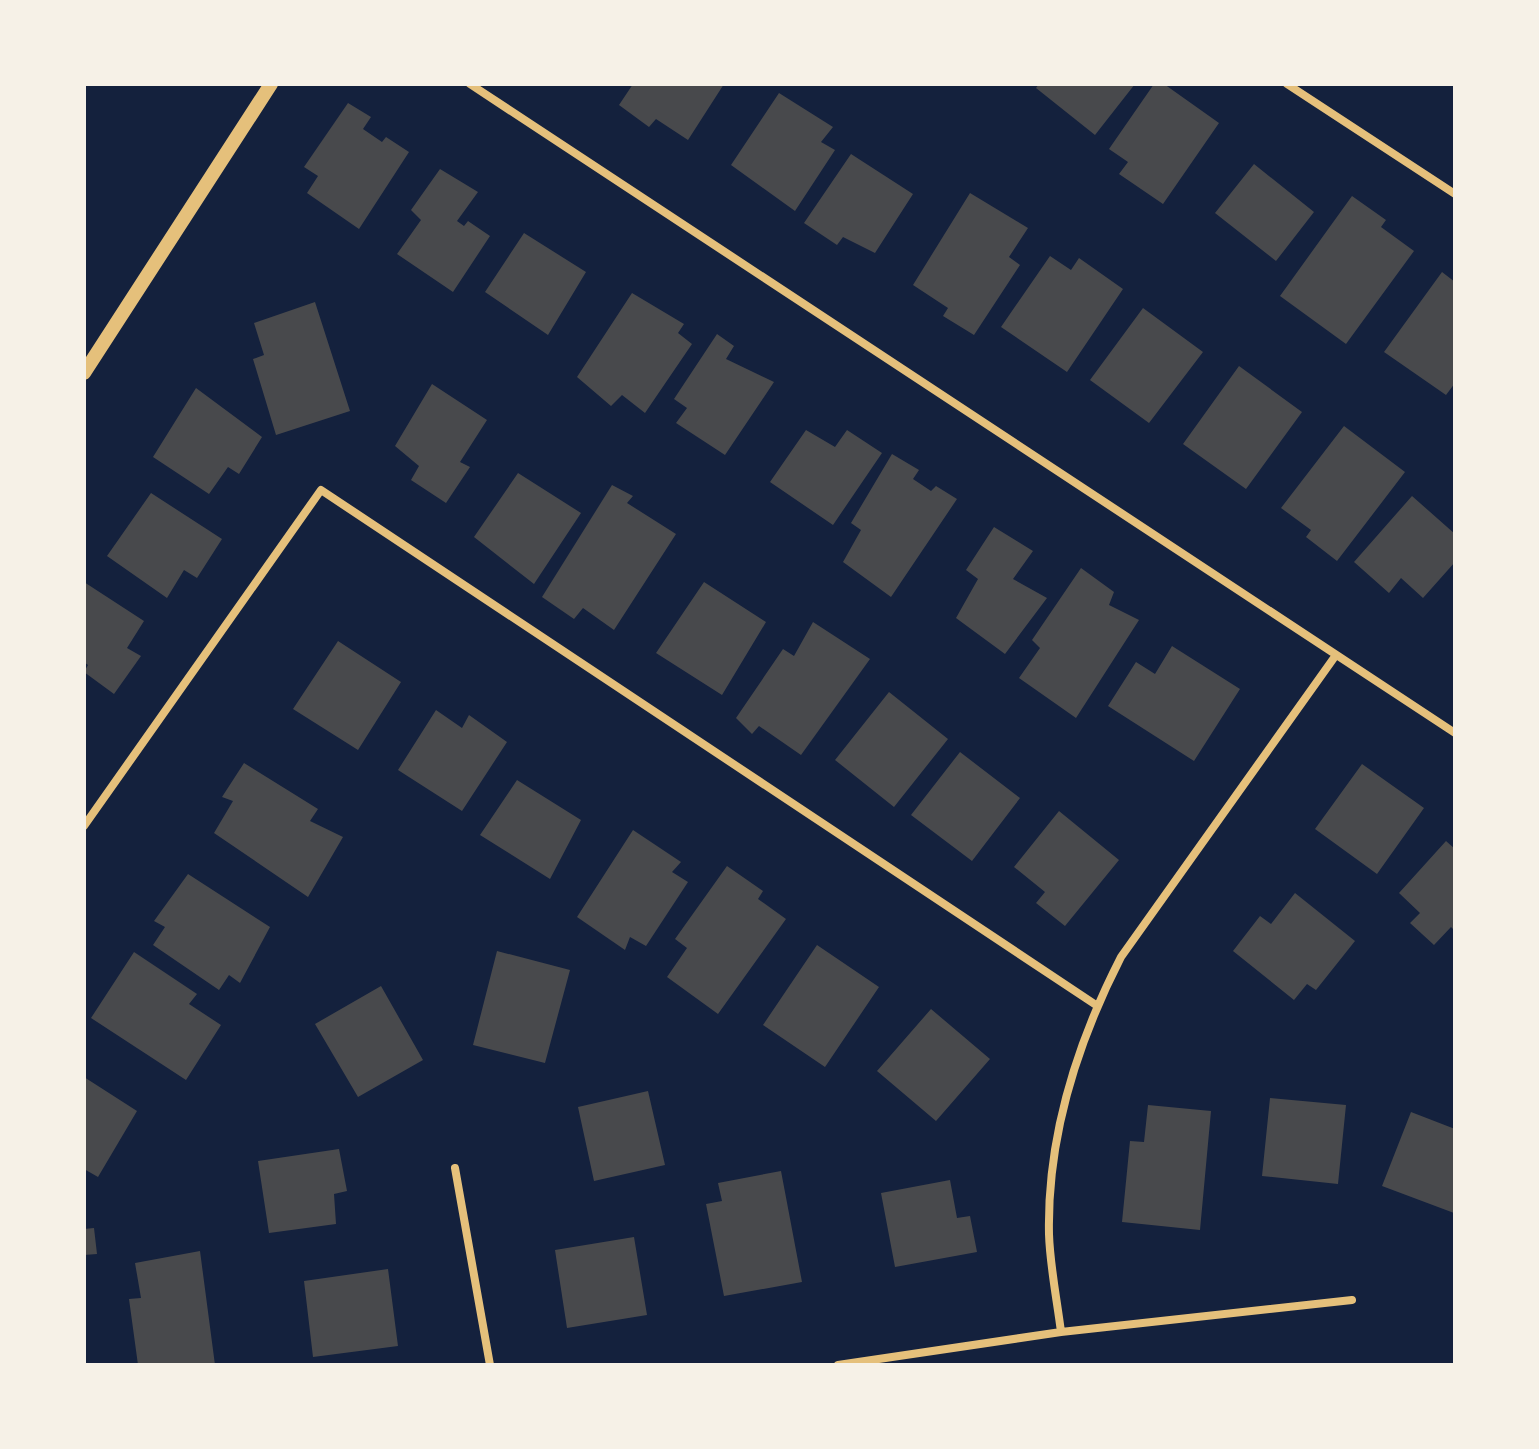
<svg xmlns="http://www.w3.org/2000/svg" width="1539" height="1449" viewBox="0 0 1539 1449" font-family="Poppins,sans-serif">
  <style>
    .building { fill: #48494c }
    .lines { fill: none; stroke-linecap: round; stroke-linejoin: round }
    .minor { stroke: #e5c07b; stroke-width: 8 }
    .tertiary { stroke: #e5c07b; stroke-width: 14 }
  </style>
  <rect width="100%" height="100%" fill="#14213d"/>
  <path class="building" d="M633 84H724L688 140 656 119 649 127 619 105Z
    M1039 84H1135L1095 135 1036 88Z
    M1154 84H1164L1219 123 1163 204 1119 174 1128 162 1109 149Z
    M779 93 833 127 821 142 835 150 795 211 731 165Z
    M348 103 371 117 363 129 382 142 386 137 409 152 359 229 307 193 318 176 304 167Z
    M851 154 913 194 875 253 843 237 837 245 804 223Z
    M1254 164 1314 212 1276 261 1215 213Z
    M440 169 478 192 457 221 464 226 468 221 490 236 453 292 397 254 421 220 411 210Z
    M970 193 1028 228 1009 257 1020 265 974 335 943 316 948 308 913 285Z
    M1352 196 1386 220 1381 227 1414 251 1346 344 1280 296Z
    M524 233 586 272 548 335 485 292Z
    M1050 256 1071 270 1079 258 1123 289 1067 372 1001 327Z
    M1442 272 1455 282V383L1446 395 1384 352Z
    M632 293 684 324 678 333 692 344 645 413 622 395 611 406 577 377Z
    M315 302 350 411 276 435 253 359 264 355 254 323Z
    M1143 308 1203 352 1149 423 1090 380Z
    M717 334 734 346 726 359 774 382 725 455 676 423 687 408 674 399Z
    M1239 366 1302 412 1246 489 1183 444Z
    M432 384 487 420 460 462 470 467 446 503 411 480 419 466 395 446Z
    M196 388 262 437 239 474 228 467 209 494 153 457Z
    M1344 426 1405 472 1337 561 1306 537 1311 530 1281 508Z
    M806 430 835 447 847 430 882 453 833 525 770 482Z
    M892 454 919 470 913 479 931 491 936 486 957 499 891 597 843 562 861 530 851 523Z
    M518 473 581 513 534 584 474 537Z
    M612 485 633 496 627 503 676 534 614 630 583 608 574 619 542 597Z
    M151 493 222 539 197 578 184 570 167 598 107 556Z
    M1412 496 1455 534V562L1423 598 1401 578 1389 593 1354 562Z
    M994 527 1033 551 1013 579 1047 598 1005 654 956 618 978 579 966 570Z
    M1081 568 1114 592 1109 605 1139 620 1076 718 1019 678 1040 648 1032 640Z
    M84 582 144 621 127 648 141 656 114 694 84 672 88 665 84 662Z
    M704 582 766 622 722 695 656 653Z
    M813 622 870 659 801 755 759 726 752 734 736 718 783 649 794 656Z
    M338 641 401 682 358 750 293 709Z
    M1172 646 1240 689 1194 761 1108 706 1136 662 1155 674Z
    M889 692 948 739 894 807 835 760Z
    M436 710 462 728 469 715 507 742 462 811 398 770Z
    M960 752 1020 798 972 861 911 815Z
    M244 763 318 809 310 821 343 837 308 897 214 833 233 801 222 797Z
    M1362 764 1424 808 1377 874 1315 829Z
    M517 780 581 820 550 879 480 835Z
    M1059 811 1119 860 1065 926 1036 903 1045 892 1014 867Z
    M633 830 681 862 672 872 688 882 646 946 630 937 625 950 577 917Z
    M1446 841 1455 849V931L1451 927 1434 945 1410 923 1420 913 1399 893Z
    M727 866 763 891 758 899 786 919 718 1014 667 977 687 948 675 939Z
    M188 874 270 927 240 983 229 975 219 990 153 945 165 927 154 921Z
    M1295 893 1355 941 1316 990 1307 984 1294 1000 1233 951 1260 916 1271 924Z
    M817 945 879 987 825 1067 763 1025Z
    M497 951 570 970 545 1063 473 1045Z
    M134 952 197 994 189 1004 221 1025 186 1080 91 1018Z
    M381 986 423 1060 358 1097 315 1024Z
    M931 1009 990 1059 936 1121 877 1071Z
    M84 1077 137 1111 98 1177 84 1169Z
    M648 1091 665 1165 594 1181 578 1107Z
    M1270 1098 1346 1105 1338 1184 1262 1176Z
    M1148 1105 1211 1111 1200 1230 1122 1222 1130 1141 1144 1142Z
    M1411 1112 1455 1129 1454 1213 1382 1186Z
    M339 1149 347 1191 334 1194 336 1224 269 1233 258 1161Z
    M781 1171 802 1282 724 1296 706 1204 722 1201 718 1183Z
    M950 1180 957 1218 970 1216 977 1252 895 1267 881 1193Z
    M94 1228 97 1254 84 1255V1229Z
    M634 1237 647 1315 567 1328 555 1250Z
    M200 1251 215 1365H138L129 1299 141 1298 135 1263Z
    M388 1269 398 1346 313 1357 304 1281Z"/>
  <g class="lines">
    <path class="minor" d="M470 84 1455 733
      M1287 84 1455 194
      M84 826 321 490 1096 1005
      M455 1168 490 1365
      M1061 1332C1057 1300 1050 1266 1049 1234 1047 1137 1077 1043 1121 957L1336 655
      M838 1365 1061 1332 1352 1300"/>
    <path class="tertiary" d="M84 373 271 84"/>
  </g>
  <rect width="1539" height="1449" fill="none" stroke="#f6f1e7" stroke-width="172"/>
</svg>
